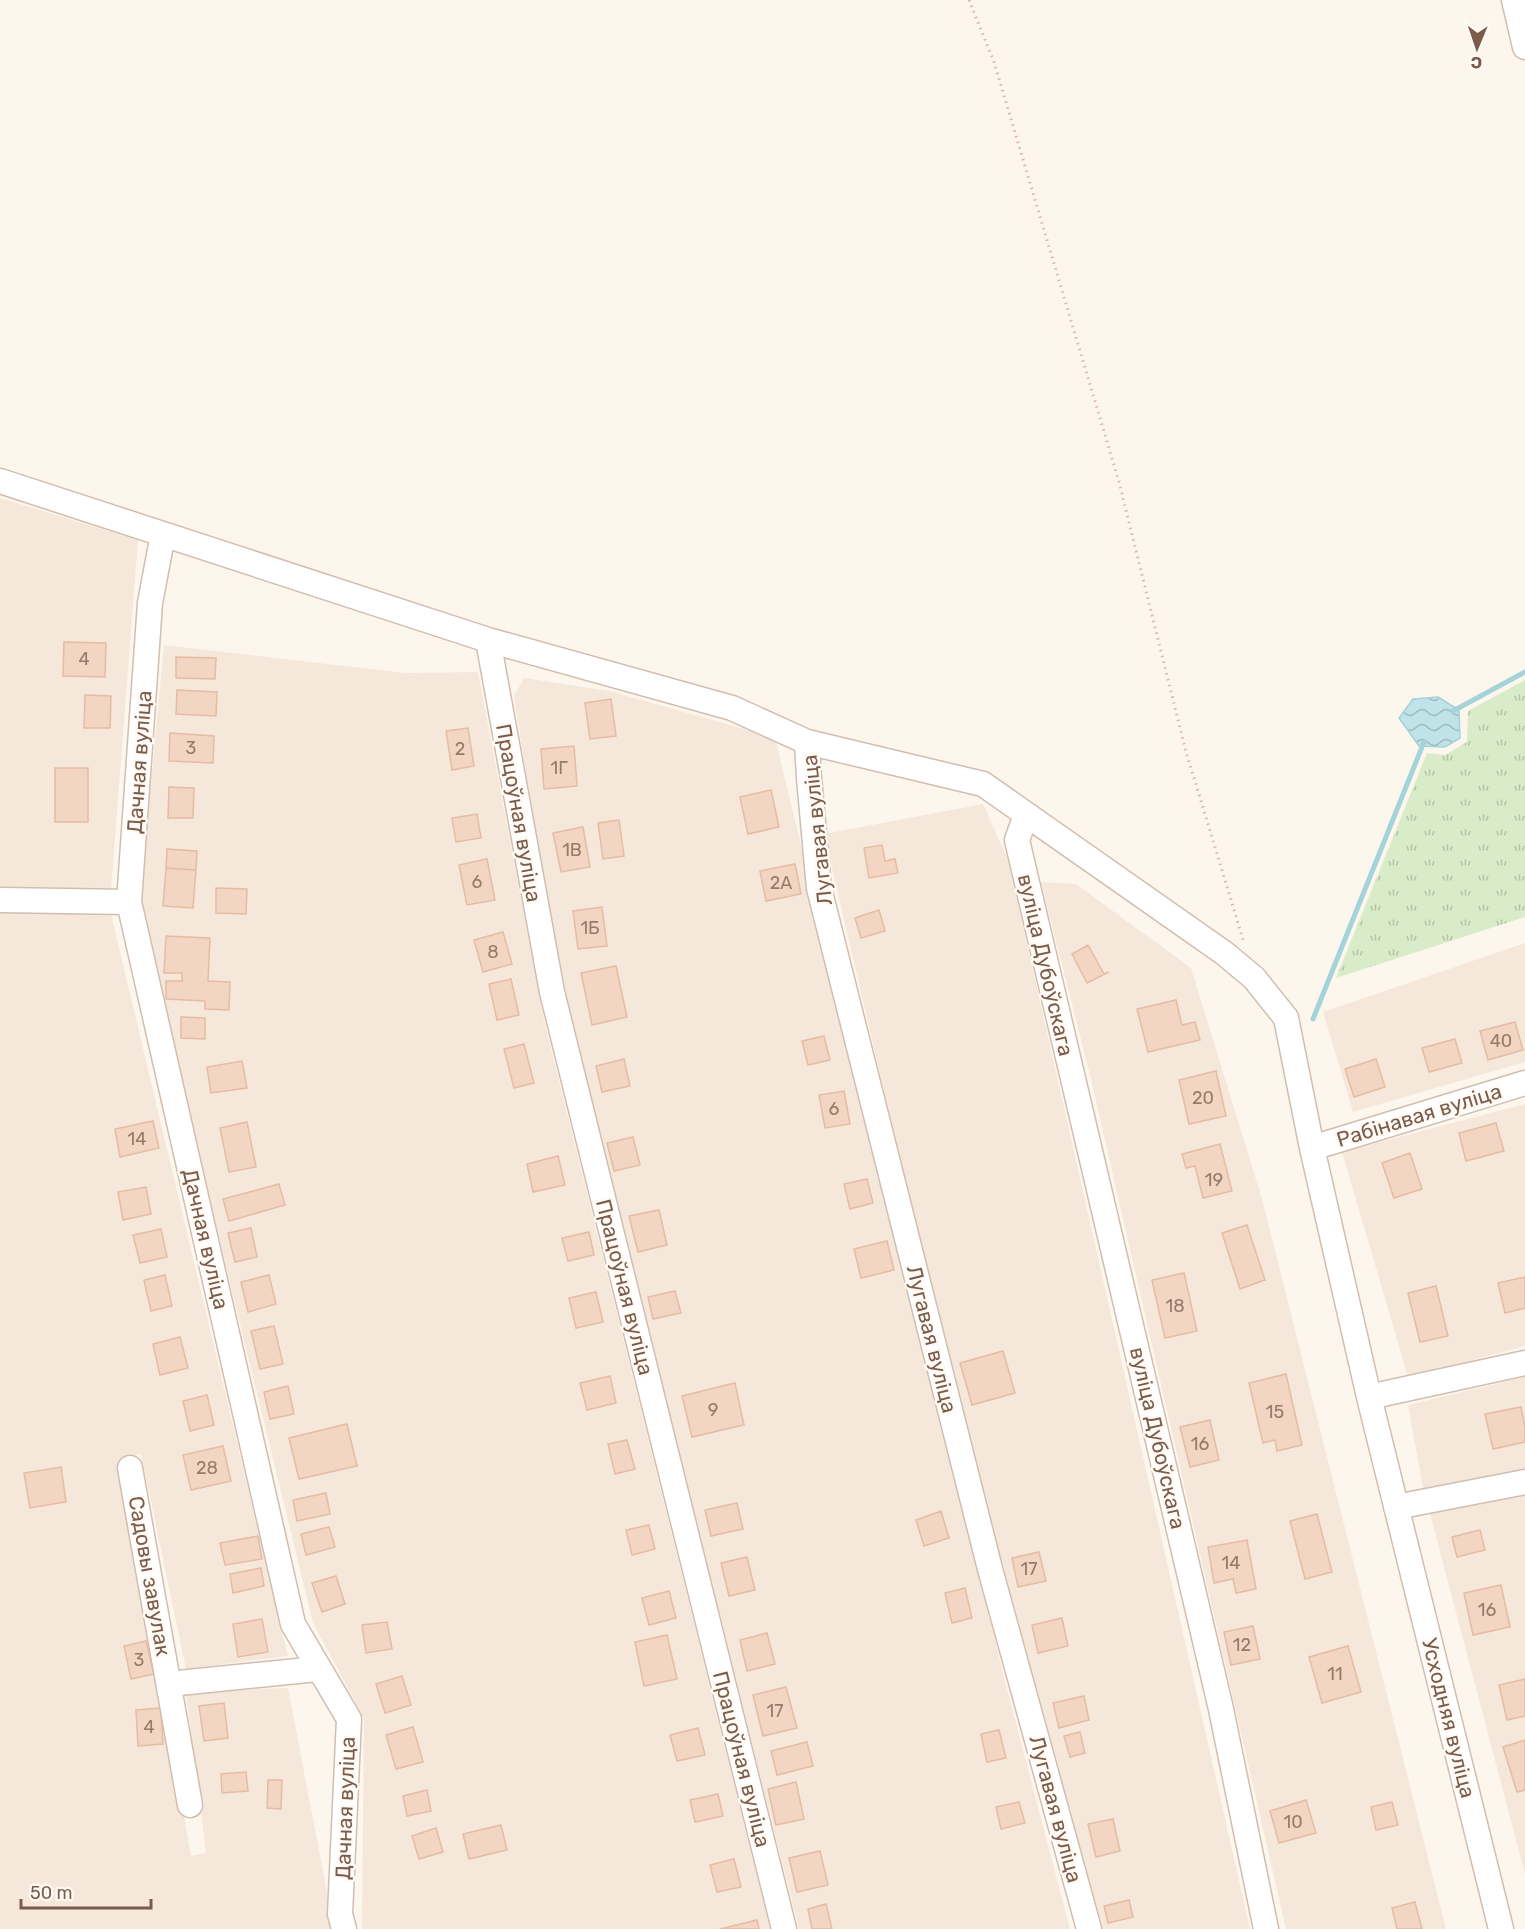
<svg xmlns="http://www.w3.org/2000/svg" width="1525" height="1929" viewBox="0 0 1525 1929" font-family="Rubik,sans-serif">
  <style>
    .residential { fill: #f5e8da }
    .grass { fill: url(#grass-tufts) }
    .water { fill: url(#water-waves); stroke: #a5d3da; stroke-width: 1.5 }
    .lines { fill: none; stroke-linecap: round; stroke-linejoin: round }
    .stream { stroke: #a5d3da; stroke-width: 5 }
    .building { fill: #f3d5c3; stroke: #e6bba3; stroke-width: 1.5 }
    .minor-casing { stroke: #d1beb0; stroke-width: 27 }
    .path { stroke: #d9b8a5; stroke-width: 3; stroke-dasharray: 1.5 4.5; stroke-linecap: butt }
    .minor { stroke: #fff; stroke-width: 24 }
    .labels { text-anchor: middle; dominant-baseline: central; stroke-width: 5; stroke-linejoin: round; paint-order: stroke }
    .number-label { font-size: 18px; fill: #987a6a }
    .street-label { font-size: 21px; fill: #7a5c4d; stroke: #fffaf3 }
  </style>
  <defs>
    <pattern id="grass-tufts" width="24" height="20" patternUnits="userSpaceOnUse" patternTransform="scale(1.5)"><rect width="24" height="20" fill="#d8ecc9"/><path d="M3 7l-1-3M5 7V3M7 7l1-3M15 17l-1-3M17 17v-4M19 17l1-3" fill="none" stroke="#b4c2a5"/></pattern>
    <pattern id="water-waves" width="16" height="10" patternUnits="userSpaceOnUse" patternTransform="scale(1.5)"><rect width="16" height="10" fill="#bfe3e8"/><path d="M0 5q4-4 8 0t8 0" fill="none" stroke="#a0bbbe"/></pattern>
  </defs>
  <rect width="100%" height="100%" fill="#fdf6ec"/>
  <path class="residential" d="M0 498 138 540 111 890 0 887Z
    M164 645 406 673 478 672 544 1020 770 1929H362L364 1718 313 1623 139 911Z
    M524 678 610 691 775 738 1007 1689 1070 1929H799L555 964 514 696Z
    M983 804 1008 860 1250 1929H1097L931 1292 824 834Z
    M1041 882 1076 884 1191 968 1262 1199 1446 1929H1286L1090 1075Z
    M110 910 288 1656 186 1669 141 1454 123 1458 191 1856 206 1853 186 1692 288 1688 334 1929H0V911Z
    M1525 943V1062L1353 1112 1323 1012Z
    M1525 1104V1346L1408 1377 1342 1152Z
    M1525 1377V1473L1424 1493 1408 1405Z
    M1525 1489V1874L1429 1510Z"/>
  <path class="grass" d="M1525 680V917L1336 978 1427 753 1445 755 1467 742 1468 711Z"/>
  <path class="water" d="M1438 697 1459 710 1460 738 1445 747 1419 746 1399 718 1413 699Z"/>
  <g class="lines">
    <path class="stream" d="M1453 711 1525 672
      M1313 1019 1424 742"/>
  </g>
  <path class="building" d="M64 642 106 643 105 677 63 676Z
    M176 657 216 658 215 679 176 678Z
    M177 690 217 692 216 716 176 714Z
    M85 695 111 696 110 728H84Z
    M611 699 616 736 590 739 585 703Z
    M468 728 474 766 452 770 446 731Z
    M170 733 214 736 213 763 169 761Z
    M574 746 577 786 544 789 541 749Z
    M55 768H88V822H55Z
    M169 787 194 788 193 818H168Z
    M771 790 779 827 748 834 740 797Z
    M477 814 481 838 456 842 452 818Z
    M619 820 624 856 603 859 598 823Z
    M583 827 590 867 561 872 553 833Z
    M882 845 885 861 895 859 898 873 869 878 864 848Z
    M167 849 197 851 196 870 166 868Z
    M487 859 495 900 467 905 459 865Z
    M795 864 801 894 766 901 760 871Z
    M166 868 196 870 193 908 163 906Z
    M216 888 247 889 246 914 216 913Z
    M602 907 607 946 578 949 573 911Z
    M879 910 885 931 861 938 855 918Z
    M503 932 512 964 483 972 474 940Z
    M166 936 210 938 208 981 230 982 229 1010 205 1009V1001L166 999V981H182V973H164Z
    M1088 945 1104 974 1109 972 1087 983 1072 954Z
    M616 966 627 1017 592 1025 581 973Z
    M511 979 519 1015 497 1020 489 984Z
    M1176 1000 1182 1025 1195 1022 1200 1040 1148 1052 1137 1009Z
    M181 1017 205 1018V1039L181 1038Z
    M1515 1022 1523 1050 1488 1060 1480 1031Z
    M824 1036 830 1060 808 1065 802 1041Z
    M1455 1039 1462 1063 1429 1072 1422 1048Z
    M524 1044 534 1083 514 1088 504 1049Z
    M624 1059 630 1086 602 1092 596 1066Z
    M1376 1059 1385 1087 1354 1097 1345 1069Z
    M242 1061 247 1088 211 1093 207 1067Z
    M1216 1071 1226 1116 1189 1124 1179 1080Z
    M844 1091 850 1124 825 1128 819 1095Z
    M153 1121 159 1148 120 1157 115 1129Z
    M247 1122 256 1167 229 1172 220 1128Z
    M1496 1123 1504 1151 1466 1161 1459 1133Z
    M633 1137 640 1165 614 1171 607 1143Z
    M1220 1144 1232 1191 1203 1198 1195 1166 1186 1168 1182 1154Z
    M1410 1153 1422 1189 1394 1198 1382 1163Z
    M558 1156 565 1185 533 1192 527 1164Z
    M867 1179 873 1203 850 1209 844 1184Z
    M279 1184 285 1205 229 1221 223 1199Z
    M146 1187 151 1214 123 1220 118 1192Z
    M659 1210 667 1245 638 1252 629 1216Z
    M1247 1225 1265 1280 1240 1289 1222 1233Z
    M251 1228 257 1257 235 1262 228 1233Z
    M161 1229 167 1257 140 1263 133 1235Z
    M589 1232 594 1255 568 1261 562 1238Z
    M887 1241 894 1270 861 1278 854 1249Z
    M1184 1273 1197 1331 1165 1338 1152 1280Z
    M165 1275 172 1306 151 1311 144 1280Z
    M269 1275 276 1304 248 1312 241 1282Z
    M1525 1277V1308L1505 1313 1498 1283Z
    M1436 1286 1448 1336 1420 1342 1408 1293Z
    M675 1291 681 1313 653 1319 648 1297Z
    M596 1292 603 1322 576 1328 569 1298Z
    M274 1326 283 1364 260 1369 251 1331Z
    M180 1337 188 1368 160 1375 153 1344Z
    M1003 1351 1015 1393 972 1405 960 1363Z
    M1286 1374 1302 1445 1277 1451 1275 1440 1263 1443 1249 1383Z
    M610 1376 616 1403 587 1410 580 1383Z
    M735 1383 744 1425 692 1437 682 1396Z
    M288 1386 294 1414 270 1419 264 1392Z
    M207 1395 214 1425 190 1431 183 1401Z
    M1521 1407 1525 1427V1442L1493 1449 1485 1414Z
    M1210 1420 1219 1460 1190 1467 1180 1427Z
    M347 1424 357 1466 299 1479 289 1438Z
    M627 1440 635 1469 615 1474 608 1444Z
    M223 1446 231 1481 191 1490 183 1455Z
    M61 1467 66 1502 30 1508 24 1473Z
    M326 1493 330 1514 297 1521 293 1500Z
    M737 1503 743 1529 711 1536 705 1510Z
    M941 1511 949 1538 924 1546 916 1520Z
    M1317 1514 1332 1572 1305 1579 1290 1521Z
    M649 1525 655 1549 632 1555 626 1530Z
    M329 1527 335 1547 306 1555 301 1534Z
    M1480 1530 1485 1550 1457 1557 1452 1537Z
    M258 1536 262 1559 225 1565 220 1543Z
    M1247 1540 1256 1589 1236 1593 1233 1579 1214 1583 1208 1547Z
    M1039 1552 1046 1581 1018 1587 1012 1558Z
    M747 1557 755 1590 729 1596 721 1563Z
    M261 1568 264 1586 233 1593 230 1574Z
    M336 1576 345 1604 322 1612 312 1583Z
    M1501 1585 1510 1627 1473 1635 1464 1593Z
    M965 1588 972 1618 952 1623 945 1593Z
    M669 1591 676 1618 649 1625 642 1598Z
    M1062 1618 1068 1646 1038 1653 1032 1625Z
    M262 1619 268 1652 238 1657 233 1624Z
    M387 1622 392 1649 366 1653 362 1625Z
    M1253 1626 1260 1659 1231 1665 1224 1632Z
    M767 1633 775 1664 747 1671 740 1640Z
    M667 1635 677 1679 644 1686 635 1642Z
    M146 1641 154 1674 131 1679 124 1646Z
    M1348 1646 1361 1692 1322 1703 1309 1657Z
    M402 1676 411 1705 385 1713 376 1684Z
    M1525 1679V1716L1507 1720 1499 1685Z
    M786 1687 797 1728 763 1736 753 1695Z
    M1084 1696 1089 1720 1059 1728 1053 1703Z
    M224 1703 228 1738 204 1741 199 1706Z
    M161 1708 163 1744 138 1746 136 1710Z
    M413 1727 423 1762 396 1769 386 1735Z
    M698 1728 705 1755 677 1761 670 1735Z
    M999 1730 1006 1758 987 1762 981 1734Z
    M1080 1732 1085 1753 1070 1757 1064 1736Z
    M1525 1740V1790L1517 1792 1503 1747Z
    M807 1742 813 1766 777 1775 771 1751Z
    M246 1772 248 1791 222 1793 221 1774Z
    M268 1780H282L281 1809 267 1808Z
    M796 1782 804 1819 776 1825 768 1789Z
    M427 1790 431 1811 407 1816 403 1796Z
    M718 1794 723 1816 695 1822 690 1800Z
    M1306 1800 1316 1833 1279 1843 1270 1811Z
    M1019 1802 1025 1823 1001 1829 996 1807Z
    M1392 1802 1398 1825 1376 1830 1371 1807Z
    M1113 1819 1120 1851 1096 1857 1088 1824Z
    M501 1825 507 1850 469 1859 463 1834Z
    M436 1828 443 1852 419 1859 412 1836Z
    M820 1851 828 1885 797 1892 789 1858Z
    M734 1859 741 1887 717 1892 710 1865Z
    M1129 1900 1133 1917 1108 1923 1104 1906Z
    M1415 1902 1422 1929H1397L1392 1908Z
    M826 1904 832 1929H812L808 1909Z
    M757 1920 759 1929H720Z"/>
  <g class="lines">
    <defs>
      <path id="minor" d="M1514 0 1525 47
        M0 481 488 640 732 708 807 742 983 784 1224 953 1254 978 1286 1018 1312 1148 1369 1397 1501 1929
        M163 534 150 603 129 902 293 1624 349 1719 340 1914 344 1929
        M488 640 552 992 784 1929
        M807 742 809 778 819 888 990 1569 1089 1929
        M1026 815 1017 840 1221 1709 1266 1929
        M0 900 129 902
        M1312 1148 1525 1083
        M1369 1397 1525 1363
        M130 1468 190 1805
        M1396 1507 1525 1482
        M169 1684 317 1669"/>
    </defs>
    <use href="#minor" class="minor-casing"/>
    <path class="path" d="M969 0 994 62 1119 482 1185 748 1244 943"/>
    <use href="#minor" class="minor"/>
  </g>
  <g class="labels">
    <g class="number-label">
      <text x="84" y="659">4</text>
      <text x="191" y="748">3</text>
      <text x="460" y="749">2</text>
      <text x="559" y="768">1Г</text>
      <text x="572" y="850">1В</text>
      <text x="477" y="882">6</text>
      <text x="781" y="883">2А</text>
      <text x="590" y="928">1Б</text>
      <text x="493" y="952">8</text>
      <text x="1501" y="1041">40</text>
      <text x="1203" y="1098">20</text>
      <text x="834" y="1109">6</text>
      <text x="137" y="1139">14</text>
      <text x="1214" y="1180">19</text>
      <text x="1175" y="1306">18</text>
      <text x="713" y="1410">9</text>
      <text x="1275" y="1412">15</text>
      <text x="1200" y="1444">16</text>
      <text x="207" y="1468">28</text>
      <text x="1231" y="1563">14</text>
      <text x="1029" y="1569">17</text>
      <text x="1487" y="1610">16</text>
      <text x="1242" y="1645">12</text>
      <text x="139" y="1660">3</text>
      <text x="1335" y="1674">11</text>
      <text x="775" y="1711">17</text>
      <text x="149" y="1727">4</text>
      <text x="1293" y="1822">10</text>
    </g>
    <g class="street-label">
      <text transform="translate(139 762) rotate(-86)">Дачная вуліца</text>
      <text transform="translate(519 813) rotate(80)">Працоўная вуліца</text>
      <text transform="translate(817 830) rotate(-96)">Лугавая вуліца</text>
      <text transform="translate(1046 965) rotate(77)">вуліца Дубоўскага</text>
      <text transform="translate(1419 1115) rotate(-17)">Рабінавая вуліца</text>
      <text transform="translate(206 1239) rotate(77)">Дачная вуліца</text>
      <text transform="translate(625 1287) rotate(76)">Працоўная вуліца</text>
      <text transform="translate(932 1339) rotate(76)">Лугавая вуліца</text>
      <text transform="translate(1158 1438) rotate(77)">вуліца Дубоўскага</text>
      <text transform="translate(150 1576) rotate(80)">Садовы завулак</text>
      <text transform="translate(1449 1718) rotate(76)">Усходняя вуліца</text>
      <text transform="translate(742 1759) rotate(76)">Працоўная вуліца</text>
      <text transform="translate(345 1808) rotate(-88)">Дачная вуліца</text>
      <text transform="translate(1056 1809) rotate(75)">Лугавая вуліца</text>
    </g>
  </g>
  <g transform="translate(1477 48) rotate(182)" stroke="#fffaf3" stroke-width="4.5" paint-order="stroke">
  <path d="M0-4.5L10 22L0 15L-10 22Z" fill="#7a5c4d"/>
  <text y="-9" font-size="16" font-weight="bold" text-anchor="middle" fill="#7a5c4d">С</text>
  </g>
  <path d="M21 1899v9h130v-9" fill="none" stroke="#7a5c4d" stroke-width="3"/>
  <text x="30" y="1899" font-size="18" fill="#7a5c4d" stroke="#fffaf3" stroke-width="4.5" paint-order="stroke">50 m</text>
</svg>
